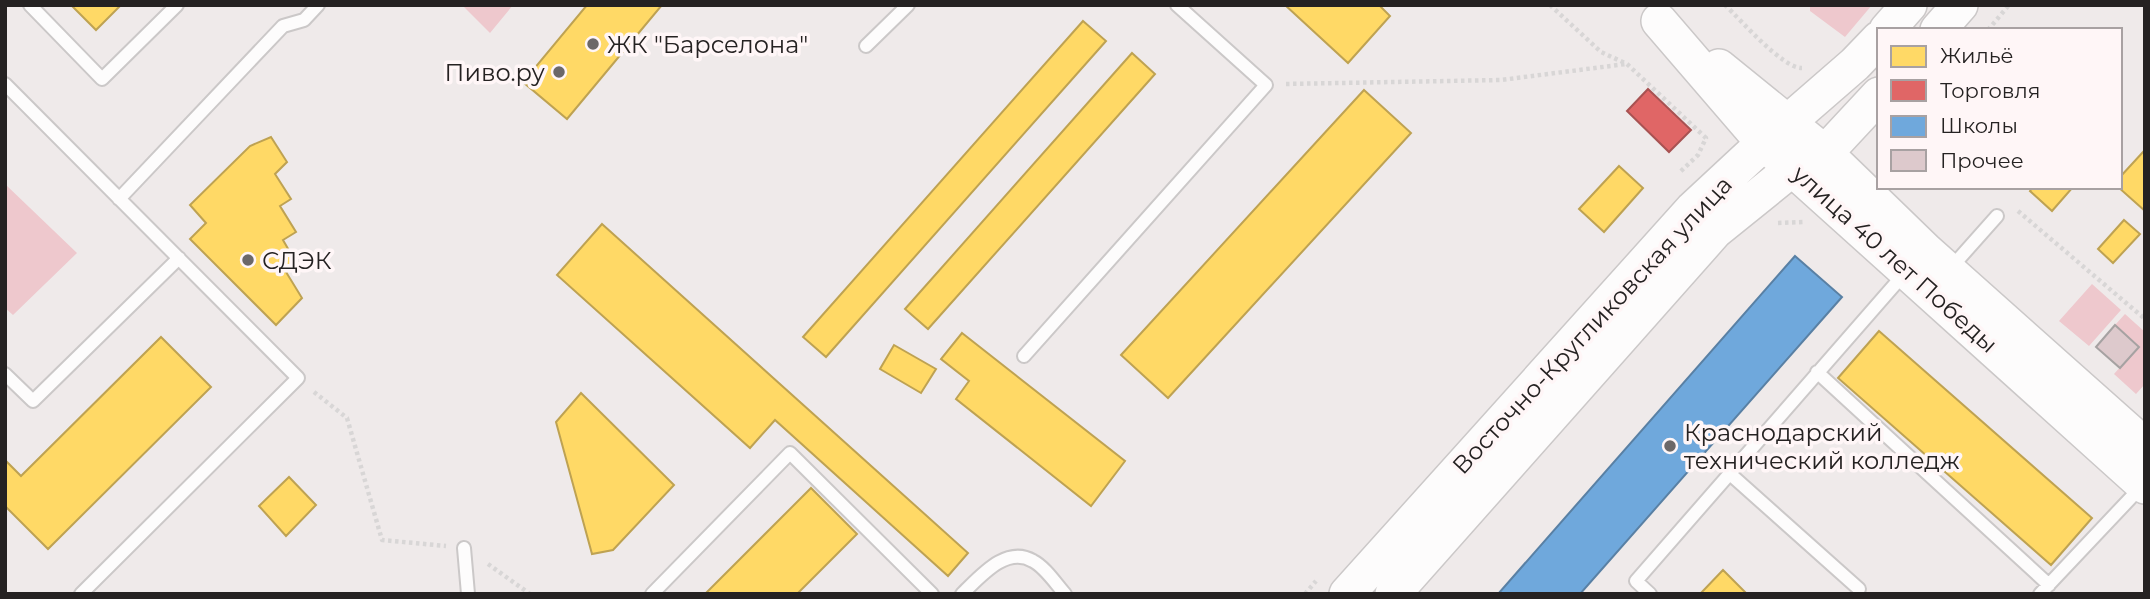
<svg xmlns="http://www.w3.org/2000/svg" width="2150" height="599" viewBox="0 0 2150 599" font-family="Montserrat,sans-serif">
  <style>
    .green { fill: #eec8cd }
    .homes { fill: #ffd966; stroke: #bea252; stroke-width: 2 }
    .shops { fill: #e06666; stroke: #a85252; stroke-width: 2 }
    .schools { fill: #6fa8dc; stroke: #5980a4; stroke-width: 2 }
    .building { fill: #ddc9cc; stroke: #a6a2a2; stroke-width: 2 }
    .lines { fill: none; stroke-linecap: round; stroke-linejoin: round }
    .lane-casing { stroke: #cbc8c8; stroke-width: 16 }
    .secondary-casing { stroke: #cbc8c8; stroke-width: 38 }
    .path { stroke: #d8d6d6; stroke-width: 4.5; stroke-dasharray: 3.5 3.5; stroke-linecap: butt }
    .lane { stroke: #fdfcfc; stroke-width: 12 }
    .secondary { stroke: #fdfcfc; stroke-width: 35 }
    .poi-dot { fill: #6c6868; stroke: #fff6f7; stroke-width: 2.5 }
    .labels { text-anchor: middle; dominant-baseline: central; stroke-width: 7; stroke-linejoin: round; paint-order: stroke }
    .poi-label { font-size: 24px; fill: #252222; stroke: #fff6f7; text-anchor: start }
    .street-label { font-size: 24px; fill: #252222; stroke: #fff6f7 }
  </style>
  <rect width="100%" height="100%" fill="#efeaea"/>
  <path class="green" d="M462 5H513L490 33Z
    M1810 5H1872L1845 37 1810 11Z
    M5 184 77 253 13 315 5 308Z
    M2092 284 2121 310 2089 346 2059 321Z
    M2125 314 2145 332V384L2136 394 2114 374 2138 347 2115 325Z"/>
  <path class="homes" d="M71 5H121L96 30Z
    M587 5H662L567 119 523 82Z
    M1285 5H1379L1390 16 1348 63Z
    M1083 21 1106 41 826 357 803 337Z
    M1132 53 1155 74 928 329 905 309Z
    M1364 90 1411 133 1168 398 1121 355Z
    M271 137 287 162 275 174 291 199 280 206 296 232 283 240 298 266 286 272 302 298 276 325 190 239 206 223 190 205 250 146Z
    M2143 152 2145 154V211L2118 187 2120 177Z
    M1619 166 1643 188 1604 232 1579 209Z
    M2033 187H2073L2052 211 2030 191Z
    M2124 220 2140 234 2113 263 2098 249Z
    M602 224 968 553 948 576 775 420 750 448 557 275Z
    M1879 331 2092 518 2051 565 1838 378Z
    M962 333 1125 461 1091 506 956 399 969 381 941 359Z
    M161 337 211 387 48 549 5 506V460L21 476Z
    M894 345 936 369 921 393 880 369Z
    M581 393 674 485 613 550 592 554 556 422Z
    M289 477 316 505 286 536 259 506Z
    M811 488 857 534 797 594H705Z
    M1723 570 1747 594H1700Z"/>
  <path class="shops" d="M1648 89 1691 130 1669 152 1627 111Z"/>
  <path class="schools" d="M1795 256 1842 297 1580 594H1498Z"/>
  <path class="building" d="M2115 325 2139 347 2120 368 2096 347Z"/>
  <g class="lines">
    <defs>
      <path id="lane" d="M30 5 102 79 177 5
        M866 46 908 5
        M5 84 298 378 81 594
        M119 199 283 26 304 20 318 5
        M1949 270 1997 216
        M1024 356 1266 85 1177 5
        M1817 372 2049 585
        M5 374 33 401 179 258
        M1729 473 1859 589
        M464 548 468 594
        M652 594 790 453 932 594
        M962 594C980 577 1006 545 1033 561 1045 567 1056 584 1065 594
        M1650 594 1636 581 1904 274
        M2040 594 2141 487"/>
      <path id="secondary" d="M1659 21 1764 143 2145 486
        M1887 30 1909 5
        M1938 30 1960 5
        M1719 67 1825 153 1925 250 2145 446
        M1347 594 1693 209 1764 143 1855 64 1879 39
        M1393 594 1715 231 1793 168 1825 153 1879 95"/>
    </defs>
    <use href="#lane" class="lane-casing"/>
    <use href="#secondary" class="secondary-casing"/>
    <path class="path" d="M1550 5 1601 52 1627 64 1706 138 1698 155 1680 172
      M1725 5C1741 20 1782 68 1802 68
      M1988 30 2009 5
      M1286 84 1501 80 1626 64
      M2018 211 2145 319
      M1778 223 1804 222
      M314 392 347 418 382 540 446 546
      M488 564 530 594
      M1305 594 1316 581"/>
    <use href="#lane" class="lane"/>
    <use href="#secondary" class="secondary"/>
  </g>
  <g class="poi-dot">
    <circle cx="593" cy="44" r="7"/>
    <circle cx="559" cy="72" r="7"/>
    <circle cx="248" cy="260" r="7"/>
    <circle cx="1670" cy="446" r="7"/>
  </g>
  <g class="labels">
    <g class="poi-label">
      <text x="607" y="44">ЖК "Барселона"</text>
      <text x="545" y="72" text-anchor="end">Пиво.ру</text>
      <text x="262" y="260">СДЭК</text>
      <text x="1684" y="432">Краснодарский<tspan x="1684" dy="28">технический колледж</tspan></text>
    </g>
    <g class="street-label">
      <text transform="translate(1895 259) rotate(42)">улица 40 лет Победы</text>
      <text transform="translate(1592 325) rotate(-47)">Восточно-Кругликовская улица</text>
    </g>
  </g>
  <rect width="2150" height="599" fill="none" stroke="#252222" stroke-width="14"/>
  <rect x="1877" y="28" width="245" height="161" fill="#fff6f7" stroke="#a8a1a2" stroke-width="2"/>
  <rect x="1891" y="46" width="35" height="21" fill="#ffd966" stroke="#a8a1a2" stroke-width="2"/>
  <text x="1940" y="63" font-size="21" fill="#252222">Жильё</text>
  <rect x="1891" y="80" width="35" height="21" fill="#e06666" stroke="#a8a1a2" stroke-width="2"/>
  <text x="1940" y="98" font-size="21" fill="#252222">Торговля</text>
  <rect x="1891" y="116" width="35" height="21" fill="#6fa8dc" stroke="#a8a1a2" stroke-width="2"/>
  <text x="1940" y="133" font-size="21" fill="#252222">Школы</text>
  <rect x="1891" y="150" width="35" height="21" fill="#ddc9cc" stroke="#a8a1a2" stroke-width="2"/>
  <text x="1940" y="168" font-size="21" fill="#252222">Прочее</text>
</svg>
